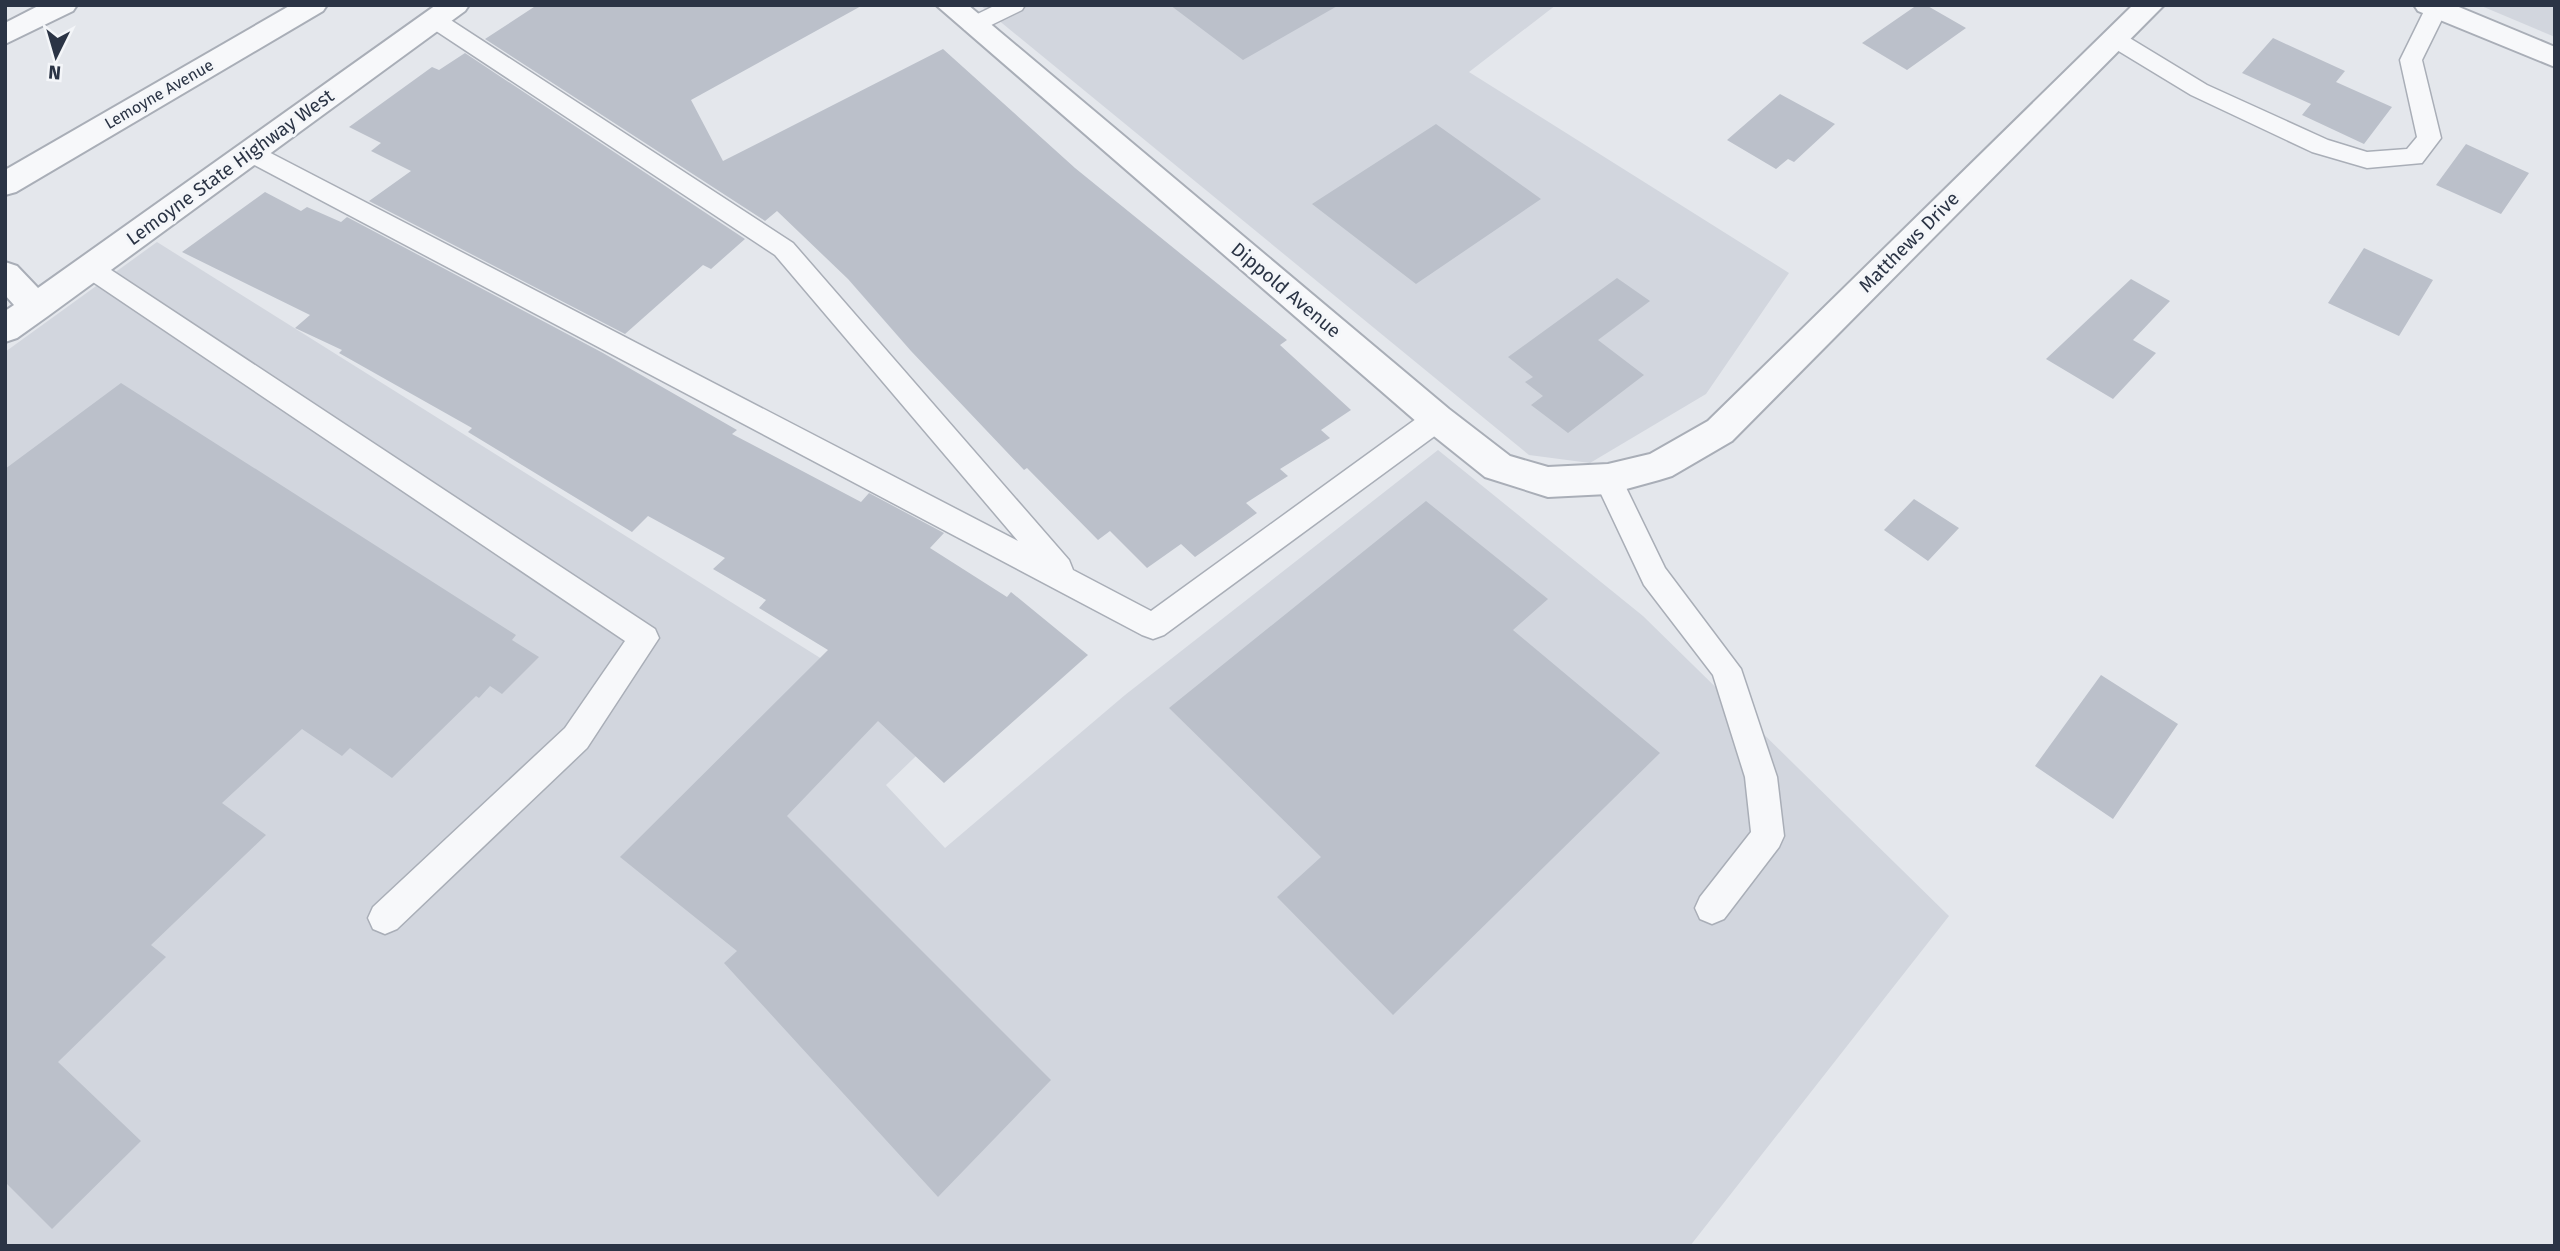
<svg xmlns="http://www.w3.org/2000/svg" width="2560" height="1251" viewBox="0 0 2560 1251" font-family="'Fira Sans',sans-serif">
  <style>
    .built { fill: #d2d6de }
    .building { fill: #bbc0ca }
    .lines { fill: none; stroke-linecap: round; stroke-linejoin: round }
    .service-casing { stroke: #a9aeb7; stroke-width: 3 }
    .minor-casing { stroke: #a9aeb7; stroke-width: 4 }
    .tertiary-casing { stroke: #a9aeb7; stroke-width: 4 }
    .service { fill: #f7f8fa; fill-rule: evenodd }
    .minor { fill: #f7f8fa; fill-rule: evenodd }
    .tertiary { fill: #f7f8fa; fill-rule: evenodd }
    .labels { text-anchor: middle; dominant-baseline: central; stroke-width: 6; stroke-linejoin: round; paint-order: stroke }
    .far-street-label { font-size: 16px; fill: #2b3445; stroke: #f4f6f9 }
    .street-label { font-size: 19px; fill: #2b3445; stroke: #f4f6f9 }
  </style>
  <rect width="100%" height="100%" fill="#e4e7ec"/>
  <path class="built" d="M980 5H1556L1469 72 1789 273 1706 394 1590 463 1529 455Z
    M2479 5H2555V37Z
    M157 242 940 733 886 785 945 848 1125 695 1438 450 1643 616 1949 916 1690 1246H5V352Z"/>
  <path class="building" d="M537 5H863L691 100 723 161 943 49 1075 168 1287 340 1280 345 1351 410 1321 430 1330 438 1280 469 1288 476 1246 503 1257 513 1195 557 1181 544 1147 568 1110 531 1098 540 1027 468 1024 470 911 351 848 279 777 211 765 221 485 39Z
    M1170 5H1339L1243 60Z
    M1917 5H1926L1966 28 1907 70 1862 43Z
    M2273 38 2345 71 2336 82 2392 107 2364 144 2302 115 2311 104 2242 73Z
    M465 53 745 239 711 269 703 265 625 334 369 201 411 171 371 151 381 143 349 127 432 67 439 70Z
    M1780 94 1835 124 1794 162 1788 159 1776 169 1727 140Z
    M1436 124 1541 199 1416 284 1312 204Z
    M2466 144 2529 173 2501 214 2436 185Z
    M265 192 301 211 307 207 341 222 347 217 603 353 737 430 732 434 861 502 869 493 944 533 930 548 1007 597 1011 592 1088 655 944 783 878 721 787 816 1051 1080 938 1197 724 963 737 951 620 857 828 650 759 608 766 600 713 569 725 558 648 516 632 532 468 432 472 428 339 353 342 350 295 328 310 315 182 252Z
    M2364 248 2433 280 2399 336 2328 303Z
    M1617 278 1650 301 1598 340 1644 375 1568 433 1531 405 1543 396 1525 382 1533 377 1508 357Z
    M2131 279 2170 301 2133 340 2156 353 2113 399 2046 359Z
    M121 383 516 635 512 640 539 657 502 694 490 686 479 698 476 696 392 778 350 748 342 756 302 729 222 803 266 835 151 945 166 957 58 1062 141 1141 52 1229 5 1182V469Z
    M1914 499 1959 528 1928 561 1884 530Z
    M1426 501 1548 599 1513 630 1660 753 1393 1015 1277 897 1321 857 1169 708Z
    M2101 675 2178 724 2113 819 2035 766Z"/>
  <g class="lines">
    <defs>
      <path id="service" d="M996 5H1025L1022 10 981 30H965L962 25 965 20Z
        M2427 5H2449L2422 60 2441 138 2422 163 2367 168 2312 152 2191 95 2107 44 2104 39 2107 34 2115 32 2123 34 2207 85 2328 140 2367 152 2407 149 2417 137 2400 60Z
        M435 13 443 15 793 243 1069 560 1073 570 1151 611 1427 411 1437 408 1447 411 1451 419 1447 427 1164 635 1153 639 1142 635 243 159 239 153 243 147 251 145 259 147 1018 541 775 255 427 25 424 20 427 15Z
        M90 259 99 262 655 629 659 638 587 748 397 929 385 934 373 929 368 918 373 907 565 728 625 641 81 274 77 268 81 262Z
        M1608 468 1618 471 1665 568 1741 669 1777 777 1784 836 1779 847 1724 919 1712 924 1700 919 1695 908 1700 897 1751 832 1745 777 1713 675 1644 585 1594 479 1598 471Z"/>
      <path id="minor" d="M40 5H77L73 11 5 44V23Z
        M436 5H469L465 11 48 316 17 338 5 342V311L14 305 5 295V262L17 266 38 288Z
        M936 5H968L1449 409 1510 456 1548 467 1608 464 1650 454 1708 421 2133 5H2164L1732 441 1672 476 1659 480 1608 494 1548 497 1485 477 1425 429Z
        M2414 5H2454L2555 47V67L2418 11Z"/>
      <path id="tertiary" d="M291 5H327L323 11 16 192 5 195V170Z"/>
    </defs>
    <use href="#service" class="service-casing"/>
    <use href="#minor" class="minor-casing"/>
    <use href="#tertiary" class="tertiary-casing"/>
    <use href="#service" class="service"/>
    <use href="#minor" class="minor"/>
    <use href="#tertiary" class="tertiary"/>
  </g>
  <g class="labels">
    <g class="far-street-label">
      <text transform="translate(159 94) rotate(-30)">Lemoyne Avenue</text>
    </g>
    <g class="street-label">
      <text transform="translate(230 167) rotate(-36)">Lemoyne State Highway West</text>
      <text transform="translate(1909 242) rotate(-45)">Matthews Drive</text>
      <text transform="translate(1286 290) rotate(40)">Dippold Avenue</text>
    </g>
  </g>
  <rect width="2560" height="1251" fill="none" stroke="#2b3445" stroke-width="14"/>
  <g transform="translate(56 56) rotate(185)" stroke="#f4f6f9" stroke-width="5" paint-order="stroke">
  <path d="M0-5L12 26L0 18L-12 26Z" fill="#2b3445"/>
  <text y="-10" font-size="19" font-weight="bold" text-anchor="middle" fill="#2b3445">N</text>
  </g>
</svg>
